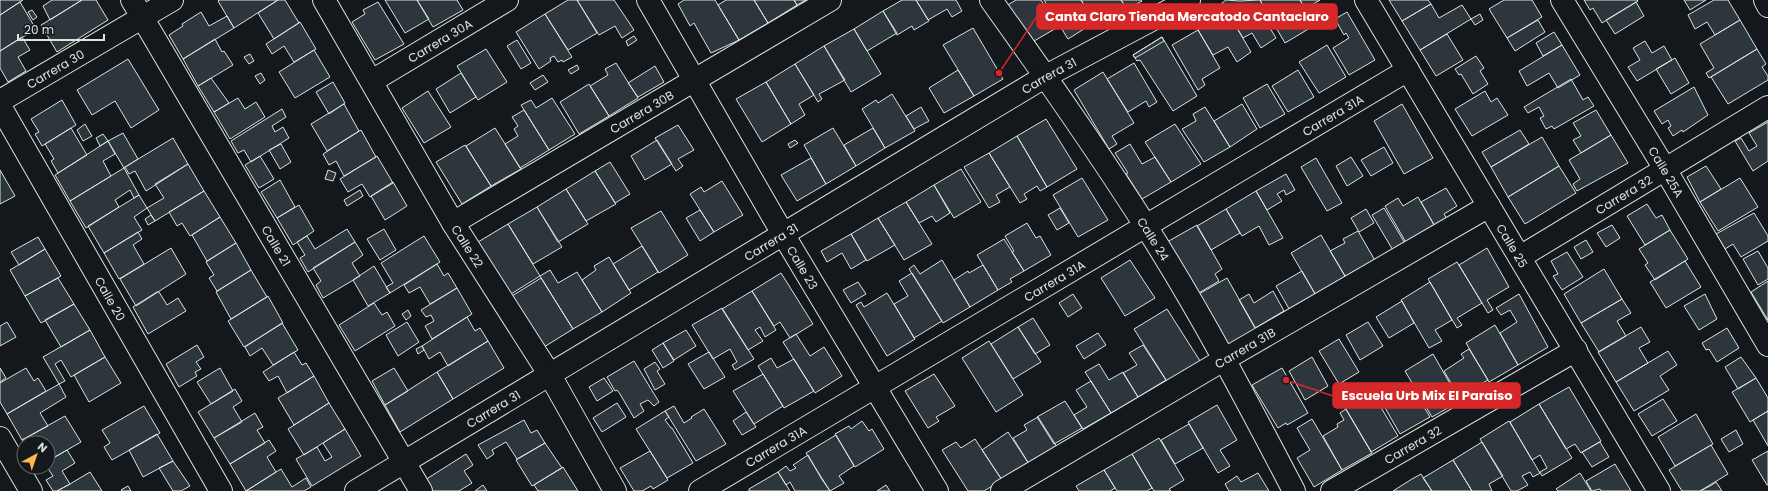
<svg xmlns="http://www.w3.org/2000/svg" width="1768" height="491" viewBox="0 0 1768 491" font-family="Poppins,sans-serif">
  <style>
    .building { fill: #2c363c; stroke: #d8e6dc }
    .lines { fill: none; stroke-linecap: round; stroke-linejoin: round }
    .minor-casing { stroke: #d8e6dc; stroke-width: 24 }
    .minor { stroke: #14181c; stroke-width: 22 }
    .labels { text-anchor: middle; dominant-baseline: central; stroke-width: 3; stroke-linejoin: round; paint-order: stroke }
    .street-label { font-size: 12px; fill: #d8e6dc; stroke: #14181c }
    .leader { fill: none; stroke: #d62828; stroke-width: 1.5 }
    .callout-dot { fill: #d62828; stroke: #14181c; stroke-width: 1.5 }
    .callout { fill: #d62828; stroke: #d62828; stroke-width: 1.5 }
    .callout-label { font-size: 13px; text-anchor: middle; font-weight: bold; fill: #fff }
  </style>
  <rect width="100%" height="100%" fill="#14181c"/>
  <path class="building" d="M0 0H23L0 15Z
    M52 0H82L50 20 43 6Z
    M82 0H96L108 20 57 52 41 25Z
    M219 0H278L234 28 218 1Z
    M278 0H285L299 23 274 39 258 13Z
    M385 0H417L429 19 405 33Z
    M417 0H457L463 10 433 27Z
    M568 0H577L597 33 568 50 545 14Z
    M577 0H614L634 30 622 38 615 26 599 35Z
    M684 0H715L739 40 711 53 694 23 690 26 678 4Z
    M726 0H754L768 23 739 40 718 5Z
    M754 0H794L797 5 768 23Z
    M794 0H806L797 5Z
    M902 0H916L929 21 914 30 912 26 897 35 883 11Z
    M916 0H956L962 11 952 17 947 9 928 20Z
    M1016 0H1041L1058 27 1029 44 1006 6Z
    M1044 0H1081L1095 22 1068 39Z
    M1081 0H1121L1127 9 1098 27Z
    M1121 0H1141L1142 1 1127 9Z
    M1226 0 1240 1 1260 0 1272 21 1267 23 1276 38 1261 48 1252 33 1243 38 1222 3Z
    M1260 0H1300L1315 25 1285 43Z
    M1300 0H1320L1305 9Z
    M1389 0H1428L1431 4 1402 21Z
    M1504 0H1532L1542 17 1507 38 1489 9Z
    M1584 0H1637L1638 1 1602 23 1593 8 1590 10Z
    M1684 0H1706L1690 10Z
    M1714 0H1728L1740 20 1715 35 1707 22 1695 29 1688 15Z
    M20 2 36 29 0 51V15Z
    M378 2 404 44 375 60 352 22 365 14 363 10Z
    M1636 2 1644 16 1615 34 1606 20Z
    M1431 4 1439 18 1462 5 1471 19 1420 50 1402 21Z
    M32 10 37 17 33 20 28 12Z
    M883 11 897 33 867 51 854 29Z
    M1227 11 1251 52 1237 62 1228 47 1213 55 1198 30Z
    M201 12 209 26 227 16 234 28 183 59 169 35 183 26 182 24Z
    M1347 12 1375 60 1349 75 1333 48 1349 38 1346 33 1344 35 1335 19Z
    M545 14 572 57 563 62 562 60 558 62 554 56 550 58 551 61 539 69 516 32Z
    M1480 14 1483 20 1475 25 1471 19Z
    M1538 20 1545 32 1515 51 1507 38Z
    M1740 20 1757 49 1709 78 1706 73 1714 68 1700 44Z
    M300 22 316 49 294 62 284 46 272 54 266 44Z
    M973 28 1003 79 974 96 943 45Z
    M854 29 881 74 851 92 824 46Z
    M1198 30 1220 68 1202 79 1205 85 1198 90 1172 45Z
    M1554 32 1562 45 1543 56 1536 43Z
    M1447 34 1463 60 1436 76 1420 50Z
    M634 36 637 40 628 46 626 41Z
    M22 37 30 50 18 57 26 71 8 82 0 68V51Z
    M1162 37 1164 41 1154 47 1135 58 1133 55Z
    M1162 37 1197 96 1173 111 1140 60 1137 61 1133 55Z
    M215 39 222 52 224 51 233 65 198 86 183 59Z
    M517 40 531 63 521 69 507 46Z
    M1645 41 1652 53 1664 46 1672 60 1637 81 1628 67 1640 60 1633 48Z
    M1327 45 1346 77 1319 93 1299 62Z
    M1562 45 1580 75 1558 88 1549 73 1527 86 1519 71Z
    M824 46 845 80 819 94 822 99 818 102 795 64Z
    M486 49 507 82 478 100 457 66Z
    M1757 49 1766 64 1762 67 1768 76V80L1728 104 1711 77Z
    M314 50 330 77 295 98 279 72Z
    M250 54 254 61 249 64 244 57Z
    M1476 56 1484 68 1480 71 1488 84 1473 94 1461 74 1459 75 1455 69Z
    M1675 58 1689 83 1671 94 1656 69Z
    M128 59 159 110 131 128 115 101 92 115 77 90Z
    M616 63 638 98 609 116 590 86 608 75 605 69Z
    M1134 63 1157 102 1149 107 1146 101 1128 112 1107 79Z
    M795 64 814 95 799 104 805 115 791 124 766 82Z
    M577 65 579 69 571 74 568 70Z
    M655 66 664 82 638 97 628 83Z
    M958 70 974 96 944 113 929 88Z
    M1298 70 1314 97 1288 112 1272 86Z
    M1103 72 1134 123 1112 136 1117 144 1109 149 1074 90Z
    M261 73 265 80 260 84 255 76Z
    M461 73 476 97 450 113 436 89Z
    M543 75 548 82 535 90 530 83Z
    M211 78 229 103 214 112 198 86Z
    M1571 79 1583 100 1588 97 1594 106 1554 129 1552 126 1546 129 1540 118 1544 116 1539 107 1528 113 1524 107Z
    M333 82 345 103 329 114 316 92Z
    M766 82 791 124 762 142 736 99Z
    M589 84 609 116 579 134 560 102Z
    M1267 84 1285 114 1260 128 1243 98Z
    M1694 87 1708 115 1683 132 1682 130 1673 136 1668 128 1671 126 1668 120 1662 124 1654 111Z
    M428 91 451 127 424 143 402 108Z
    M1485 91 1491 102 1497 98 1508 115 1472 136 1455 109Z
    M892 94 915 131 885 148 862 109 876 100 878 103Z
    M238 98 245 109 256 102 265 117 230 139 214 112Z
    M552 98 575 134 549 150 521 105 531 100 536 108Z
    M62 100 76 125 42 146 35 134 39 132 31 119Z
    M344 104 359 131 327 151 311 124Z
    M1242 104 1257 129 1230 147 1214 121Z
    M1402 104 1433 158 1404 174 1374 121Z
    M921 107 929 121 914 129 906 116Z
    M1205 107 1230 147 1204 162 1182 129 1196 121 1193 114Z
    M282 109 286 117 272 126 275 132 283 127 289 138 251 162 244 150 238 153 231 141Z
    M524 110 549 150 520 168 505 144 518 136 514 129 518 126 512 117Z
    M1596 110 1611 135 1581 153 1573 140 1581 136 1573 123Z
    M1046 119 1077 169 1047 187 1017 136Z
    M1768 122V161L1753 171 1735 141 1741 138 1749 151 1757 146 1749 133Z
    M85 124 92 136 83 141 77 130Z
    M1175 124 1201 164 1171 182 1145 142Z
    M678 125 694 150 678 159 683 166 676 171 655 138Z
    M71 128 87 155 58 173 51 161 54 159 45 144Z
    M495 128 521 169 491 186 466 146Z
    M833 128 856 166 826 184 804 145Z
    M873 128 885 148 856 166 844 145Z
    M361 130 376 157 344 176 336 161 329 165 323 154Z
    M1520 130 1529 144 1491 167 1482 152Z
    M123 133 138 159 124 168 108 141Z
    M103 134 108 141 100 146 96 138Z
    M1611 135 1628 163 1577 191 1573 184 1580 179 1569 160Z
    M1017 136 1047 187 1040 191 1037 186 1024 194 1027 199 1020 203 989 153Z
    M1542 137 1559 166 1508 197 1491 167Z
    M173 138 188 164 146 191 135 171 129 174 125 167Z
    M657 140 672 164 645 180 631 156Z
    M795 140 798 143 790 148 788 144Z
    M108 141 115 154 103 161 111 176 70 201 55 175Z
    M281 144 291 162 280 169 269 150Z
    M1130 144 1142 164 1155 157 1171 182 1142 199 1126 174 1128 173 1115 153Z
    M465 145 491 186 462 204 436 162Z
    M1384 147 1393 163 1371 176 1361 160Z
    M989 153 1010 187 996 195 1000 202 989 208 964 167Z
    M260 156 274 179 259 188 245 165Z
    M377 156 393 183 370 197 362 184 348 192 340 179Z
    M1351 157 1363 176 1347 186 1336 166Z
    M811 158 826 184 797 201 781 175Z
    M1316 158 1342 203 1327 211 1301 167Z
    M610 162 630 194 615 203 595 171Z
    M188 164 204 191 155 221 147 208 164 198 155 184Z
    M1559 166 1576 193 1525 224 1508 197Z
    M1706 166 1721 189 1700 202 1687 177Z
    M124 168 139 195 134 198 130 190 115 200 119 207 86 228 70 201Z
    M961 169 981 202 954 218 934 185Z
    M0 170 15 196 0 204Z
    M328 170 336 173 333 181 325 179Z
    M595 171 616 204 586 221 566 189Z
    M1286 174 1295 190 1286 195 1284 190 1277 194 1282 201 1267 210 1256 191Z
    M1082 178 1108 220 1078 237 1053 195Z
    M1740 178 1758 207 1718 231 1700 202Z
    M280 180 295 207 277 218 261 192Z
    M722 181 743 215 714 232 690 194 701 187 704 192Z
    M393 182 407 206 385 220 371 196Z
    M934 185 950 213 936 222 932 216 919 223 906 202Z
    M1446 188 1457 206 1444 214 1449 222 1437 230 1421 202Z
    M566 189 588 224 558 242 537 207Z
    M360 190 363 196 347 206 344 200Z
    M204 191 220 217 190 236 182 223 177 226 169 212Z
    M1256 191 1283 238 1269 245 1259 226 1242 236 1226 209Z
    M139 195 147 208 134 217 142 230 104 253 88 226Z
    M1418 197 1437 230 1408 246 1385 206 1398 198 1403 206Z
    M906 202 932 244 904 260 878 218Z
    M1647 204 1656 218 1662 215 1670 230 1645 245 1627 216Z
    M299 205 314 231 293 245 277 218Z
    M537 207 562 247 533 264 508 224Z
    M1060 208 1069 223 1057 230 1048 215Z
    M1384 208 1406 245 1394 252 1372 215Z
    M1226 209 1240 233 1211 250 1197 226Z
    M1366 209 1374 223 1359 232 1351 218Z
    M700 210 714 232 700 241 686 218Z
    M661 211 688 255 659 273 631 228Z
    M1754 213 1768 236V241L1741 257 1733 244 1725 249 1716 234Z
    M151 215 155 221 148 225 145 219Z
    M220 217 236 243 207 261 192 235Z
    M878 218 895 245 867 261 851 234Z
    M1027 223 1036 238 1040 236 1051 255 1024 271 1012 252 1014 251 1005 236Z
    M508 224 540 276 511 294 478 242Z
    M1197 225 1222 269 1215 274 1219 281 1197 294 1167 242Z
    M1612 225 1620 238 1606 247 1597 233Z
    M347 229 355 242 308 272 300 258 305 255 297 242 307 236 315 249Z
    M384 229 396 250 380 260 367 239Z
    M1670 230 1688 259 1655 280 1645 265 1648 263 1639 249Z
    M1358 231 1377 264 1348 281 1330 251 1345 243 1343 239Z
    M138 232 142 239 133 245 144 264 119 279 104 253Z
    M851 234 866 260 851 269 842 253 827 262 821 251Z
    M1321 235 1348 281 1318 299 1291 253Z
    M424 236 440 262 390 293 386 287 393 283 381 263Z
    M38 237 45 249 19 265 11 252Z
    M1004 239 1024 271 1010 279 1012 282 998 290 977 255Z
    M1586 240 1593 252 1581 259 1574 247Z
    M355 242 363 255 352 263 360 276 323 298 316 285 321 281 313 268Z
    M236 243 251 270 217 291 209 278 214 275 206 262Z
    M642 246 658 272 629 290 613 264Z
    M171 248 186 274 136 306 120 279Z
    M1487 248 1509 287 1487 300 1493 310 1488 313 1459 265Z
    M45 249 61 276 25 296 10 270Z
    M1758 251 1768 268V279L1758 285 1743 259Z
    M1567 252 1583 277 1562 290 1553 276 1558 274 1551 261Z
    M609 257 631 293 602 312 582 280 596 270 594 266Z
    M942 260 970 307 943 323 909 269 914 265 920 274Z
    M1130 260 1155 298 1125 316 1101 278Z
    M1685 261 1701 287 1666 308 1650 282Z
    M1457 262 1482 303 1457 318 1462 325 1457 328 1428 279Z
    M437 264 444 276 448 273 457 288 430 304 420 287 409 293 404 285Z
    M983 265 998 290 970 307 954 280 968 271 969 273Z
    M374 266 390 293 368 306 353 280Z
    M1604 269 1622 299 1581 323 1564 294Z
    M251 270 267 297 231 319 216 292Z
    M550 270 558 283 577 272 602 312 573 329 540 276Z
    M1302 271 1318 299 1292 314 1276 286Z
    M781 273 813 324 790 338 780 322 774 326 752 291Z
    M912 273 942 321 914 338 894 304 908 296 899 281Z
    M58 278 74 304 41 323 25 296Z
    M541 278 573 329 544 347 512 296Z
    M1227 278 1256 329 1227 346 1197 295Z
    M1768 281V320L1751 292Z
    M858 282 866 294 851 303 843 290Z
    M1430 282 1452 320 1435 330 1442 341 1429 348 1401 300Z
    M457 288 472 314 432 339 425 326 434 321 431 315 426 317 421 310Z
    M752 291 776 330 765 337 760 327 755 330 763 341 748 350 722 309Z
    M1273 291 1284 311 1255 328 1239 300 1249 294 1254 303Z
    M157 292H159L167 305 178 298 186 311 148 334 133 307Z
    M887 293 915 339 887 356 856 305 861 302 864 307Z
    M1073 294 1082 308 1068 317 1059 303Z
    M1519 294 1548 347 1518 365 1500 333 1517 322 1510 310 1501 315 1496 308Z
    M1705 294 1717 319 1699 330 1684 306Z
    M268 296 283 323 244 347 228 321Z
    M1622 299 1631 313 1617 321 1626 336 1599 352 1581 323Z
    M1402 301 1414 323 1389 338 1376 317Z
    M374 303 382 315 387 312 395 326 355 351 339 325Z
    M74 304 90 330 61 347 45 320Z
    M722 308 754 359 735 370 732 365 737 362 730 349 713 359 692 325Z
    M1167 309 1202 364 1168 383 1134 329Z
    M408 310 411 316 406 320 402 314Z
    M467 317 475 331 480 328 488 341 448 366 440 352 429 359 422 346Z
    M1033 318 1050 345 1035 354 1018 327Z
    M7 322 16 337 0 346V326Z
    M407 322 419 342 398 356 386 335Z
    M1368 322 1383 346 1360 360 1346 335Z
    M282 323 298 350 273 365 262 348 250 356 245 347Z
    M1495 325 1518 365 1489 382 1466 343Z
    M1018 327 1041 362 1013 379 991 344Z
    M1641 327 1650 342 1639 348 1648 363 1616 382 1598 352Z
    M1727 328 1739 348 1717 362 1709 349 1706 350 1702 343Z
    M90 330 105 357 71 377 61 360 55 364 65 381 59 384 43 357Z
    M686 330 696 346 674 360 663 343Z
    M1098 333 1106 345 1084 359 1076 346Z
    M796 334 810 356 824 347 842 376 815 393 783 342Z
    M1339 339 1359 372 1339 384 1319 351Z
    M488 341 504 368 453 399 437 372Z
    M989 341 1023 395 996 412 962 358Z
    M663 343 674 361 663 368 652 350Z
    M197 345 204 357 196 362 201 369 195 372 197 376 179 387 166 364Z
    M1143 345 1166 380 1138 397 1123 373 1137 365 1129 353Z
    M422 346 424 350 418 354 416 349Z
    M1469 349 1488 380 1459 397 1444 371 1464 358 1461 354Z
    M1668 351 1677 365 1660 376 1669 390 1634 411 1616 382Z
    M294 352 302 365 306 363 314 376 287 393 278 376 269 381 263 372Z
    M709 352 725 377 704 389 688 364Z
    M1433 354 1460 401 1432 417 1405 371Z
    M105 357 121 383 89 402 74 375Z
    M1312 357 1328 386 1305 400 1289 371Z
    M1741 357 1756 378 1738 389 1725 367Z
    M771 358 777 368 794 359 814 391 784 408 758 366Z
    M634 361 659 402 654 406 648 400 640 404 644 411 634 418 620 394 617 390 615 391 607 377Z
    M655 362 660 369 657 371 665 384 655 390 644 369Z
    M1099 364 1109 380 1123 372 1138 397 1111 413 1085 372Z
    M0 368 6 378 0 382Z
    M26 368 34 381 38 378 46 391 7 414 0 402V383Z
    M220 368 233 391 211 404 197 382Z
    M394 368 408 391 385 405 372 381Z
    M1282 368 1308 413 1287 425 1286 423 1278 428 1252 385Z
    M437 372 453 399 400 432 385 405Z
    M763 374 783 406 754 424 733 391Z
    M934 374 955 406 936 417 939 421 928 428 905 391Z
    M314 376 329 403 294 425 278 398Z
    M604 378 613 391 597 401 589 387Z
    M1756 378 1768 398V411L1750 422 1732 392Z
    M1091 381 1111 413 1083 429 1074 415 1087 407 1076 390Z
    M59 384 66 397 40 413 48 426 22 440 7 414Z
    M1569 387 1601 441 1581 453 1575 444 1566 449 1539 404Z
    M235 389 242 401 233 407 242 422 214 438 198 412Z
    M1414 390 1430 417 1400 434 1380 399 1392 391 1398 400Z
    M1355 393 1360 402 1373 394 1398 436 1371 452 1341 401Z
    M1663 399 1677 421 1652 436 1638 414Z
    M1065 401 1082 428 1054 444 1037 417Z
    M329 403 345 429 304 455 288 429Z
    M617 403 626 417 602 432 593 418Z
    M1539 404 1572 458 1542 476 1540 472 1547 468 1540 455 1532 460 1510 422Z
    M1217 405 1237 440 1220 450 1230 466 1218 473 1188 422Z
    M144 406 160 433 112 460 104 447 110 443 102 430Z
    M674 406 684 423 692 418 691 417 704 409 726 444 696 461 665 411Z
    M1346 409 1372 453 1342 470 1323 436 1338 427 1337 424 1344 420 1340 413Z
    M665 411 669 417 665 420 671 428H672L693 463 667 478 636 429Z
    M1768 411V446L1753 420Z
    M746 412 756 427 742 435 733 421Z
    M255 413 263 427 257 430 265 443 230 464 214 438Z
    M1696 414 1713 444 1675 466 1658 437Z
    M65 416 81 442 48 461V443H24L22 440Z
    M1038 417 1057 447 1029 464 1013 438 1027 430 1024 425Z
    M1312 419 1342 470 1314 487 1297 458 1310 450 1297 428Z
    M524 420 531 433 537 430 545 443 517 459 506 442 492 450 494 454 487 459 478 445Z
    M862 421 869 431 872 429 884 449 855 467 835 434 849 426 851 429Z
    M1509 421 1540 473 1533 477 1530 472 1522 476 1528 485 1517 491H1511L1480 439Z
    M1189 424 1203 448 1175 464 1161 440Z
    M345 429 361 456 312 486 296 459 317 447 325 461 332 457 323 443Z
    M1736 430 1743 444 1729 452 1721 439Z
    M1008 432 1029 464 1002 480 982 450Z
    M157 434 173 461 143 477 129 450Z
    M836 435 854 466 839 476 844 483 830 491 806 453Z
    M1159 438 1184 480 1169 489 1171 491H1154L1132 454Z
    M975 439 1002 480 984 491H968L942 450 956 442 961 448Z
    M269 440 276 451 267 457 276 472 246 491 230 464Z
    M1482 442 1503 476 1489 484 1492 491H1472L1453 460Z
    M1600 442 1609 457 1592 467 1582 452Z
    M545 443 562 468 532 486 516 460Z
    M1711 445 1728 474 1700 491H1682L1669 470Z
    M67 450 75 463 62 471 70 484 57 491H53L46 480 53 476 47 467 48 461Z
    M650 451 668 480 653 489 651 486 642 491H634L620 468Z
    M1768 451V485H1767L1752 460Z
    M466 454 473 465 464 471 472 483 459 491H432L425 480Z
    M1132 454 1152 488 1147 491H1117L1104 470Z
    M808 455 821 478 830 491H795L790 482 786 485 778 472 786 466 790 471 796 468 793 465Z
    M1453 460 1472 491H1432L1423 478Z
    M173 461 190 486 181 491H173L159 468Z
    M1615 464 1631 491H1601L1600 489 1592 491 1586 481Z
    M563 467 578 491H538L534 485Z
    M281 469 292 487 306 478 311 487 304 491H246Z
    M1104 470 1115 488 1110 491H1079L1076 486Z
    M90 472 102 491H57L70 484Z
    M778 472 790 491H749V489Z
    M1258 473 1269 491H1229L1225 484 1237 476 1241 482Z
    M1580 473 1591 491H1558L1556 489Z
    M1421 474 1432 491H1393L1412 479Z
    M1716 482 1722 491H1700L1710 486Z
    M483 485 487 491H475Z
    M886 485 890 491H877Z
    M128 486 131 491H122L121 490Z"/>
  <g class="lines">
    <defs>
      <g id="minor">
        <path id="s1" d="M132 0 421 491"/>
        <path id="s2" d="M324 0 453 223 550 375 615 491"/>
        <path id="s3" d="M648 0 783 234 937 491"/>
        <path id="s4" d="M991 0C1044 74 1096 148 1145 225 1200 311 1247 401 1294 491"/>
        <path id="s5" d="M1366 0 1659 491"/>
        <path id="s6" d="M1562 0 1665 169 1768 345"/>
        <path d="M1765 0 1768 6"/>
        <path id="s7" d="M372 81 507 0"/>
        <path id="s8" d="M0 101 172 0"/>
        <path id="s9" d="M0 106 221 491"/>
        <path id="s10" d="M453 223 830 0"/>
        <path id="s11" d="M1520 257 1768 107"/>
        <path d="M0 438 31 491"/>
        <path id="s12" d="M356 491 1046 76 1189 0"/>
        <path id="s13" d="M700 491 1408 70"/>
        <path id="s14" d="M1002 491 1225 359 1489 206"/>
        <path id="s15" d="M1332 491 1576 350"/>
      </g>
    </defs>
    <use href="#minor" class="minor-casing"/>
    <use href="#minor" class="minor"/>
  </g>
  <g class="labels">
    <g class="street-label">
      <text stroke="none"><textPath href="#s7" startOffset="79">Carrera 30A</textPath></text>
      <text stroke="none"><textPath href="#s8" startOffset="64">Carrera 30</textPath></text>
      <text stroke="none"><textPath href="#s12" startOffset="808">Carrera 31</textPath></text>
      <text stroke="none"><textPath href="#s10" startOffset="219">Carrera 30B</textPath></text>
      <text stroke="none"><textPath href="#s13" startOffset="736">Carrera 31A</textPath></text>
      <text stroke="none"><textPath href="#s6" startOffset="201">Calle 25A</textPath></text>
      <text stroke="none"><textPath href="#s11" startOffset="121">Carrera 32</textPath></text>
      <text stroke="none"><textPath href="#s4" startOffset="289">Calle 24</textPath></text>
      <text stroke="none"><textPath href="#s12" startOffset="484">Carrera 31</textPath></text>
      <text stroke="none"><textPath href="#s1" startOffset="285">Calle 21</textPath></text>
      <text stroke="none"><textPath href="#s5" startOffset="286">Calle 25</textPath></text>
      <text stroke="none"><textPath href="#s2" startOffset="285">Calle 22</textPath></text>
      <text stroke="none"><textPath href="#s3" startOffset="309">Calle 23</textPath></text>
      <text stroke="none"><textPath href="#s13" startOffset="412">Carrera 31A</textPath></text>
      <text stroke="none"><textPath href="#s9" startOffset="222">Calle 20</textPath></text>
      <text stroke="none"><textPath href="#s14" startOffset="282">Carrera 31B</textPath></text>
      <text stroke="none"><textPath href="#s12" startOffset="160">Carrera 31</textPath></text>
      <text stroke="none"><textPath href="#s15" startOffset="93">Carrera 32</textPath></text>
      <text stroke="none"><textPath href="#s13" startOffset="88">Carrera 31A</textPath></text>
    </g>
  </g>
  <path class="leader" d="M999 73L1037 16M1286 380L1333 396"/>
  <g class="callout-dot">
    <circle cx="999" cy="73" r="4"/>
    <circle cx="1286" cy="380" r="4"/>
  </g>
  <g class="callout">
    <rect x="1037" y="4" width="300" height="25" rx="4"/>
    <rect x="1333" y="383" width="187" height="25" rx="4"/>
  </g>
  <g class="callout-label">
    <text x="1187" y="21">Canta Claro Tienda Mercatodo Cantaclaro</text>
    <text x="1427" y="400">Escuela Urb Mix El Paraiso</text>
  </g>
  <g transform="translate(36 455) rotate(40)"><circle r="19" fill="#14181c" stroke="#626a69"/>
  <path d="M0-3L7 15L0 10L-7 15Z" fill="#ffb74d"/>
  <text y="-6" font-size="11" font-weight="bold" text-anchor="middle" fill="#d8e6dc">N</text>
  </g>
  <path d="M18 34v6h86v-6" fill="none" stroke="#d8e6dc" stroke-width="2"/>
  <text x="24" y="34" font-size="12" fill="#d8e6dc" stroke="#14181c" stroke-width="3" paint-order="stroke">20 m</text>
</svg>
